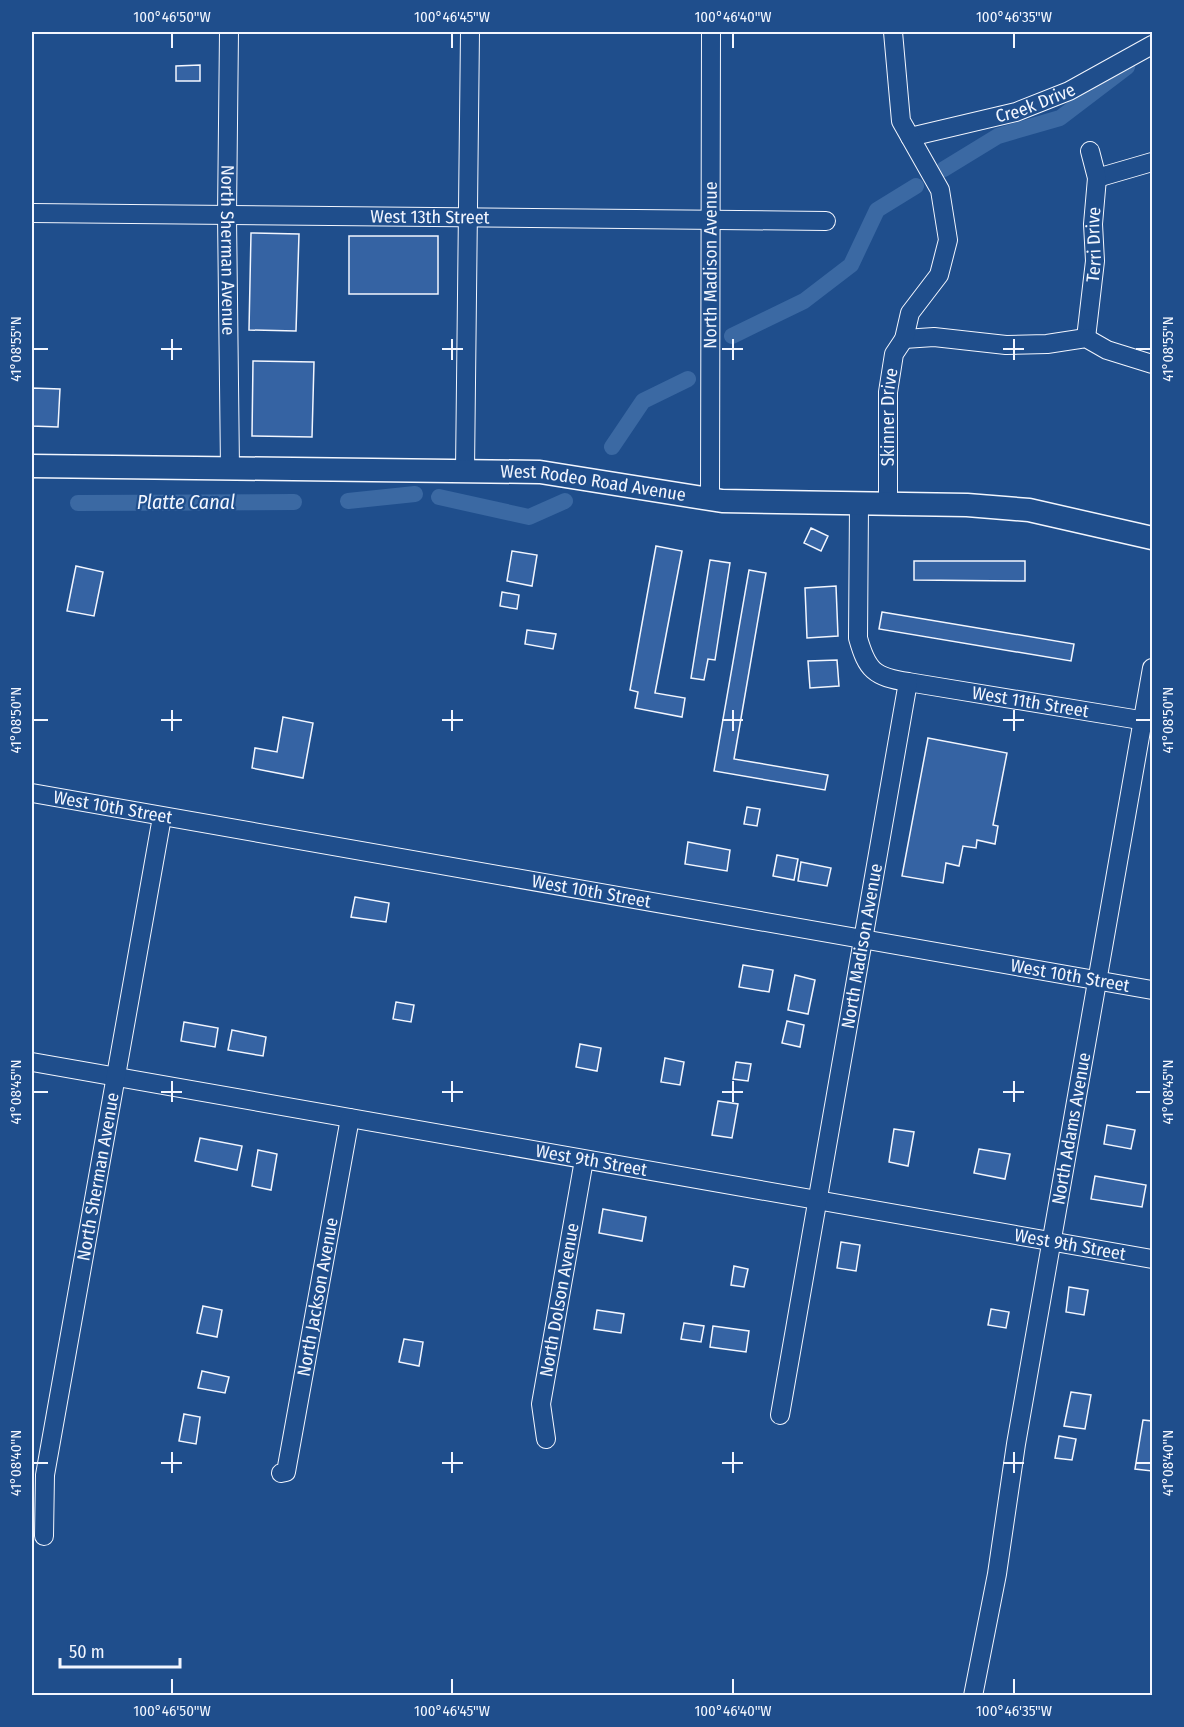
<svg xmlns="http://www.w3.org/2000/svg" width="1184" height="1727" viewBox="0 0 1184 1727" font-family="'Fira Sans Condensed',sans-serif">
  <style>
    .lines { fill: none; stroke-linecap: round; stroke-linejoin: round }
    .canal { stroke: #3b69a3; stroke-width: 16 }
    .building { fill: #3563a3; stroke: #f2f6ff; stroke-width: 1.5 }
    .minor-casing { stroke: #f2f6ff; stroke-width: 20 }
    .major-casing { stroke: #f2f6ff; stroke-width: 25 }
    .minor { stroke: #1f4e8c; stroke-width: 18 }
    .major { stroke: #1f4e8c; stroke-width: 22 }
    .ticks { fill: none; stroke: #f2f6ff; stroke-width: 2 }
    .labels { text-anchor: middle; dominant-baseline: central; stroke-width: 4.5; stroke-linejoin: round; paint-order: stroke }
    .street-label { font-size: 18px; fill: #f2f6ff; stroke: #1f4e8c }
    .water-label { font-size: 20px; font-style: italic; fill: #f2f6ff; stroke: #1f4e8c }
    .neatline { fill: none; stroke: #f2f6ff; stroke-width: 2 }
    .ticks-label { font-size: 15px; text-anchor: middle; fill: #f2f6ff }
  </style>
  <rect width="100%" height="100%" fill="#1f4e8c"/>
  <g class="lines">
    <path class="canal" d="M944 169 998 136 1060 118 1127 67
      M732 336 804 301 851 265 877 210 916 186
      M612 447 643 401 688 379
      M439 497 529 517 565 501
      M348 501 415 494
      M78 503 294 502"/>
  </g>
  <path class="building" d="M200 65V81H176V66Z
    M251 233 299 234 296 331 249 330Z
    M349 236H438V294H349Z
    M253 361 314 362 312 437 252 436Z
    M32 388 60 389 58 427 32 426Z
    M811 528 828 536 821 551 804 543Z
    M656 546 682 551 655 693 685 698 682 717 635 708 638 692 630 690Z
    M512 551 537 555 532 586 507 581Z
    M710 560 730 563 715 660 708 659 704 680 691 678Z
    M914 561H1025V581L914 580Z
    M76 566 103 572 94 616 67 611Z
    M749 570 766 573 734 759 828 775 825 790 714 771Z
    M836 586 838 636 807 638 805 588Z
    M502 592 519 595 517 609 500 606Z
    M882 612 1074 644 1071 661 879 629Z
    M527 630 556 634 553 649 525 644Z
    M837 660 839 686 810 688 808 661Z
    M283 717 313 723 303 778 252 768 255 748 277 752Z
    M928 738 1007 753 993 825 998 826 995 844 977 840 976 848 963 846 959 866 946 863 943 883 902 876Z
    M747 807 760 809 757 826 744 824Z
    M688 842 730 850 727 871 685 864Z
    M777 855 798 859 794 880 773 876Z
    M801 862 831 868 827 886 798 881Z
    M355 897 389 903 386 922 351 917Z
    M743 965 773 970 769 992 739 987Z
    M795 975 815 980 808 1014 788 1010Z
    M396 1002 414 1005 411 1022 393 1019Z
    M787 1021 804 1025 800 1047 782 1043Z
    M184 1022 218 1028 215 1047 181 1041Z
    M232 1030 266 1037 263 1056 228 1050Z
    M580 1044 601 1048 597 1071 576 1067Z
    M665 1058 684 1062 680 1085 661 1082Z
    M736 1062 751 1064 748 1081 733 1079Z
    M718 1101 738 1104 732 1138 712 1135Z
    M1107 1125 1135 1130 1131 1149 1104 1144Z
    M894 1129 914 1132 908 1166 889 1162Z
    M200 1138 242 1146 237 1170 195 1161Z
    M979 1149 1010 1154 1005 1179 974 1173Z
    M258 1150 277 1154 271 1190 252 1186Z
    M1095 1176 1146 1185 1142 1207 1091 1199Z
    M603 1209 646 1217 642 1241 599 1233Z
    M841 1242 860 1245 856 1271 837 1268Z
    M734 1266 748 1269 744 1287 731 1285Z
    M1069 1287 1088 1290 1084 1315 1066 1312Z
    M203 1306 222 1310 217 1337 197 1333Z
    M991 1309 1009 1312 1006 1328 988 1325Z
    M597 1310 624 1314 621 1333 594 1329Z
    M684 1323 704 1326 701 1342 681 1339Z
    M713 1326 749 1331 746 1352 710 1347Z
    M404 1339 423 1342 419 1366 399 1362Z
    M202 1371 229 1377 225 1393 198 1388Z
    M1071 1392 1091 1395 1085 1429 1064 1426Z
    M184 1414 200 1417 196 1444 179 1441Z
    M1143 1420 1152 1421V1471L1135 1469Z
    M1059 1436 1076 1439 1072 1460 1055 1458Z"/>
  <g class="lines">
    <defs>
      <g id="minor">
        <path id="s1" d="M229 32 227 215 230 468"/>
        <path id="s2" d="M910 137 1016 112 1069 91 1152 45"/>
        <path d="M1097 178 1152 162"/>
        <path id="s3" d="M32 213 826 221"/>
        <path id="s4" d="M1086 338 1095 261 1093 224 1097 178 1090 151"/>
        <path d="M904 339 934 337 1006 345 1047 344 1086 338 1107 350 1152 364"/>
        <path d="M465 470 470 32"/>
        <path id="s5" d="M710 499 711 32"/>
        <path id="s6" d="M888 505V392L894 354 904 339 910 313 939 275 948 240 940 190 901 121 893 32"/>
        <path id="s7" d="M908 682 1152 722"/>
        <path id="s8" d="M32 793 1152 990"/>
        <path id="s9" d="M32 1062 1152 1259"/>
        <path id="s10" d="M780 1415 908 682C874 677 867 670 858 638L859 505"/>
        <path id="s11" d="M546 1439 541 1404 584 1160"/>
        <path id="s12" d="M281 1473 286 1472 350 1118"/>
        <path id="s13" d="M44 1536 45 1475 162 817"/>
        <path id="s14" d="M973 1696 997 1574 1016 1444 1152 668"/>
      </g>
      <g id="major">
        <path id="s15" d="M32 466 540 472 722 501 967 505 1029 510 1152 538"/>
      </g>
    </defs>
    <use href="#minor" class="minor-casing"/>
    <use href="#major" class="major-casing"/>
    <use href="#minor" class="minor"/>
    <use href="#major" class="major"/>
  </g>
  <path class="ticks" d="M172 33V48M452 33V48M733 33V48M1014 33V48M172 339V360M452 339V360M733 339V360M1014 339V360M33 349H48M161 349H182M442 349H463M722 349H743M1003 349H1024M1136 349H1151M172 710V731M452 710V731M733 710V731M1014 710V731M33 720H48M161 720H182M442 720H463M722 720H743M1003 720H1024M1136 720H1151M172 1081V1102M452 1081V1102M733 1081V1102M1014 1081V1102M33 1092H48M161 1092H182M442 1092H463M722 1092H743M1003 1092H1024M1136 1092H1151M172 1452V1473M452 1452V1473M733 1452V1473M1014 1452V1473M33 1463H48M161 1463H182M442 1463H463M722 1463H743M1003 1463H1024M1136 1463H1151M172 1679V1694M452 1679V1694M733 1679V1694M1014 1679V1694"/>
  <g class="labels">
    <g class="street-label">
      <text stroke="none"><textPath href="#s2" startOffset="130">Creek Drive</textPath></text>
      <text stroke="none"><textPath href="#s3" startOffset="398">West 13th Street</textPath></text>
      <text stroke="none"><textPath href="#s4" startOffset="94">Terri Drive</textPath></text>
      <text stroke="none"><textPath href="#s1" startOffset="218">North Sherman Avenue</textPath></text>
      <text stroke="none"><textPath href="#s5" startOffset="234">North Madison Avenue</textPath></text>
      <text stroke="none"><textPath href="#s6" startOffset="88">Skinner Drive</textPath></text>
      <text stroke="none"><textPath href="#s15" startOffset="562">West Rodeo Road Avenue</textPath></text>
      <text stroke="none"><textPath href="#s7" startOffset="124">West 11th Street</textPath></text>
      <text stroke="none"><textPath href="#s8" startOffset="82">West 10th Street</textPath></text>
      <text stroke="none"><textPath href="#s8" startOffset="568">West 10th Street</textPath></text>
      <text stroke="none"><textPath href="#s10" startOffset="476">North Madison Avenue</textPath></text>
      <text stroke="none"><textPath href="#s8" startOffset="1054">West 10th Street</textPath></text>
      <text stroke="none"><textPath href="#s14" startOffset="576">North Adams Avenue</textPath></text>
      <text stroke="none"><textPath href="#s9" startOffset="568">West 9th Street</textPath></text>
      <text stroke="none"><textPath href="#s13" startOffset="364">North Sherman Avenue</textPath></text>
      <text stroke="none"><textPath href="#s9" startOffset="1054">West 9th Street</textPath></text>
      <text stroke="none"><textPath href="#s12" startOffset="183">North Jackson Avenue</textPath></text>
      <text stroke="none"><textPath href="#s11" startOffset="141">North Dolson Avenue</textPath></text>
    </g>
    <g class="water-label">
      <text x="186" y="502">Platte Canal</text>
    </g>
  </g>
  <rect width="1184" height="1727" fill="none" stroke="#1f4e8c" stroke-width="66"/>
  <path d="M60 1658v9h120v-9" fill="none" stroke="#f2f6ff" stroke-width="3"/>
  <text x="69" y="1658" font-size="18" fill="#f2f6ff" stroke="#1f4e8c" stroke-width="4.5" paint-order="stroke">50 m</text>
  <rect x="33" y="33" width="1118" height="1661" class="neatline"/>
  <g class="ticks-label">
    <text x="172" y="22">100°46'50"W</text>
    <text x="452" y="22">100°46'45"W</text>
    <text x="733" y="22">100°46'40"W</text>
    <text x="1014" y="22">100°46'35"W</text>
    <text transform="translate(16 349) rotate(-90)" y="5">41°08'55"N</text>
    <text transform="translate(1168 349) rotate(-90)" y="5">41°08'55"N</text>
    <text transform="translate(16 720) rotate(-90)" y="5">41°08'50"N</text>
    <text transform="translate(1168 720) rotate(-90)" y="5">41°08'50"N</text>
    <text transform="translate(16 1092) rotate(-90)" y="5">41°08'45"N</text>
    <text transform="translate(1168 1092) rotate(-90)" y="5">41°08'45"N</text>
    <text transform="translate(16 1463) rotate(-90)" y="5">41°08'40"N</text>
    <text transform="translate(1168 1463) rotate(-90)" y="5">41°08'40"N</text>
    <text x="172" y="1716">100°46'50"W</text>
    <text x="452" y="1716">100°46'45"W</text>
    <text x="733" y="1716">100°46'40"W</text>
    <text x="1014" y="1716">100°46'35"W</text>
  </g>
</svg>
